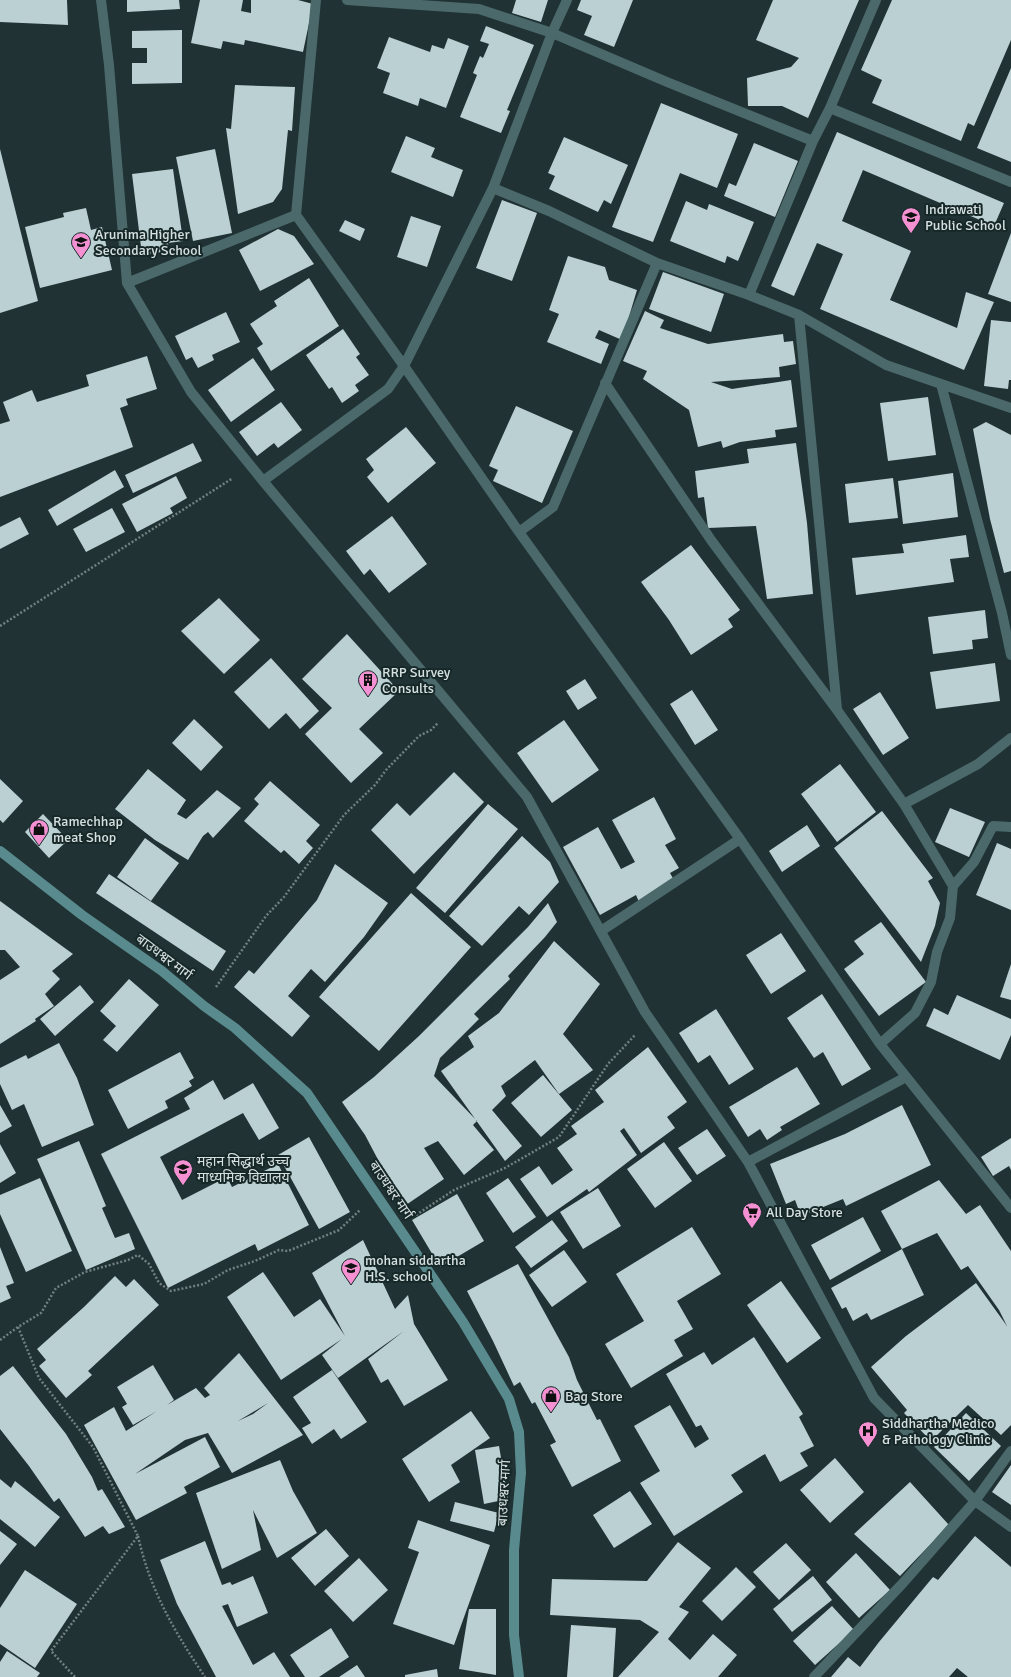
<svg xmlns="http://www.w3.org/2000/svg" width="1011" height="1677" viewBox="0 0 1011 1677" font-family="Signika,'Noto Sans Devanagari',sans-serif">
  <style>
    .building { fill: #bbd0d2; fill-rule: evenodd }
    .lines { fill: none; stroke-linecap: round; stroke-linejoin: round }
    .path { stroke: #728081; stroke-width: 2.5; stroke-dasharray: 2 2; stroke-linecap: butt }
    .lane { stroke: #4b696b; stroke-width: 10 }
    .street { stroke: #4b696b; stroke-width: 10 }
    .secondary { stroke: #598a8e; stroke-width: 10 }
    .labels { text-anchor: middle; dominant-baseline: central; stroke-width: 4; stroke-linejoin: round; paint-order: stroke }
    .poi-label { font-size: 14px; fill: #d6e0e1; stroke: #172829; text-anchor: start }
    .street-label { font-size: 14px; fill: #d6e0e1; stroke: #172829 }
  </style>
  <rect width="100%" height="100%" fill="#203233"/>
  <path class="building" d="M0 0H67L68 25 0 22Z
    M127 0H179L180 9 127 12Z
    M200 0H243L241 11 251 13V0H298L313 4 303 52 245 40 244 45 223 41 221 49 191 43Z
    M516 0H548L541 22 512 13Z
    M581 0H633L614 47 584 35 592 16 577 10Z
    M773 0H859L808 118 782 106H748L747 78 791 67 799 58 756 40Z
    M892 0H1011V40L974 126 968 123 961 141 872 103 882 80 861 70Z
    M486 26 534 45 507 110 510 111 501 133 460 117 477 75 473 73 480 56 483 58 489 44 480 41Z
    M182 30V83L132 84V63H147V48H132V31Z
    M389 37 430 52 432 45 444 49 448 38 469 46 446 108 420 98 418 106 383 93 390 73 377 68Z
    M1011 68V162L977 148Z
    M235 85 295 87 292 131 288 130 282 189 273 202 238 214 226 128 231 129Z
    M661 103 738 134 717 188 680 173 653 242 612 227Z
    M837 132 1004 203 994 226 863 170 842 221 911 251 890 300 957 328 966 292 994 302 964 370 820 309 843 254 817 243 794 296 771 286Z
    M406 136 435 148 431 157 463 170 453 197 391 172Z
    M564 137 628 165 611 204 604 200 598 212 549 189 555 176 548 173Z
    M754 143 798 161 775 217 724 196 729 183 736 186Z
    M0 149 38 301 0 313Z
    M215 149 232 233 193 241 176 157Z
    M173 169 183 241 168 243 169 251 142 255 132 174Z
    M502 200 537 213 512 281 476 268Z
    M686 201 707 210 709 204 754 222 738 261 727 256 725 263 670 241Z
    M86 208 91 230 102 227 112 270 40 288 25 227 64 217 63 213Z
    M411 216 441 226 427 267 397 257Z
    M345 220 365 229 360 241 339 231Z
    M278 229 294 236 314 264 260 291 239 250Z
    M1011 233V302L988 294Z
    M568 256 605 267 609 280 637 290 622 340 599 330 595 338 609 344 601 364 547 342 559 314 549 310Z
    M663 272 724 294 711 332 649 309Z
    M309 278 339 326 271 371 257 348 263 344 250 324 277 306 274 301Z
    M645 311 664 320 660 328 708 344 783 334 784 342 793 341 796 364 779 367 780 377 711 382 732 389 791 380 797 427 775 430 776 437 740 442 723 448 721 441 698 447 689 410 643 379 647 371 623 361Z
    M226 312 240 342 212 355 214 360 198 368 192 357 186 360 175 336Z
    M991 320 1011 322V380H1009L1008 389 984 386Z
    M343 329 360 354 356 357 369 375 355 385 359 391 342 403 332 387 329 389 306 355Z
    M147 356 157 389 126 399 128 405 120 408 133 447 0 497V424L10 421 3 402 32 390 37 402 89 386 86 375Z
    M253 358 275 390 231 422 208 390Z
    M928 397 936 455 888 461 880 403Z
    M281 402 302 430 278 448 274 443 257 456 239 432Z
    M516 406 573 431 542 503 493 481 498 470 489 466Z
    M986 422 1011 435V571L1004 573 990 519 973 429Z
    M406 427 436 463 388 503 367 477 374 470 366 459Z
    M193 443 202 461 133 493 125 475Z
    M796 443 807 523 813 594 767 599 756 526 708 528 704 497 698 498 695 471 749 463 747 449Z
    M115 470 124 487 57 526 48 510Z
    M953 473 958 517 903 524 898 481Z
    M176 476 187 498 170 508 173 513 137 532 122 504Z
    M893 478 898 518 849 523 845 484Z
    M112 508 125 532 86 552 73 529Z
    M392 516 427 564 389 593 370 569 364 575 346 551Z
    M20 517 29 534 0 549V527Z
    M966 535 969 557 950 559 954 582 856 595 852 558 904 553 902 544Z
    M691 545 740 610 728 619 733 627 691 655 669 620 641 582Z
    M219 598 260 640 224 674 181 631Z
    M985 610 988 638 972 640 973 649 933 654 928 617Z
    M347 634 399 691 359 729 383 753 351 783 305 734 332 708 302 679Z
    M271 658 319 711 300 729 286 713 269 729 234 692Z
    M995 663 1000 701 936 709 930 672Z
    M585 679 597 698 578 710 566 691Z
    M692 690 718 730 695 745 670 704Z
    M880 692 909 738 883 755 853 709Z
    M194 719 223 747 201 771 172 743Z
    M564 720 599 770 552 803 517 753Z
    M840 764 876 812 837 842 801 794Z
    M148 769 186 800 177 814 186 819 217 790 241 808 213 838 208 832 203 836 188 860 155 840 115 809Z
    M454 772 484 802 414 874 371 830 397 803 410 816Z
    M0 779 23 801 3 823 0 820Z
    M270 781 320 825 306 841 313 848 299 864 284 850 281 853 244 821 259 804 254 799Z
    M654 797 676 839 665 845 679 868 670 873 675 882 639 902 636 895 600 915 563 847 598 827 621 869 635 862 612 820Z
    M488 804 518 829 445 913 416 888Z
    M950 808 985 822 969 857 935 842Z
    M882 811 933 878 928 881 940 903 935 926 921 962 834 848Z
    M43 814 68 840 49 858 25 832Z
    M807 825 820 846 782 872 769 851Z
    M522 836 550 862 559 882 529 915 519 906 482 946 449 916Z
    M145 838 179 863 151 901 117 877Z
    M997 843 1011 849V910L976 895Z
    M335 864 388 903 364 937 325 982 311 969 288 996 310 1016 292 1037 234 987 249 970 254 974 317 900Z
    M109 874 226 951 213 971 96 893Z
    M411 893 471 947 379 1051 319 997Z
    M0 901 73 954 52 971 60 979 45 994 54 1006 35 1019 36 1021 0 1044V980L20 967 5 950H0Z
    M548 903 557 922 545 937 508 976 510 979 474 1014 479 1019 440 1058 434 1076 477 1121 473 1125 494 1150 464 1175 438 1141 424 1148 444 1179 403 1207 365 1135 342 1102 374 1077 419 1036 528 927Z
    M881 922 926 982 879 1016 844 969 864 954 854 941Z
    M781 933 806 971 771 994 746 955Z
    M554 941 600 984 563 1034 593 1070 559 1094 535 1060 501 1086 506 1096 492 1110 522 1146 505 1161 441 1071 474 1047 468 1036 499 1013Z
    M1011 964V1000L1000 997Z
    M129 979 159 1005 117 1052 103 1040 116 1026 100 1011Z
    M80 985 94 1002 55 1036 40 1019Z
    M822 994 871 1069 842 1086 823 1052 814 1058 787 1018Z
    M957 995 1011 1019V1035L1000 1060 926 1026 934 1008 948 1015Z
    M716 1009 754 1069 729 1085 710 1055 698 1063 679 1033Z
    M59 1043 77 1078 94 1125 42 1147 24 1104 12 1110 0 1084V1068L26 1055 28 1059Z
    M648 1047 687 1102 667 1117 675 1128 641 1153 624 1128 620 1131 637 1155 589 1192 587 1189 547 1217 520 1179 539 1166 552 1185 573 1170 557 1148 577 1134 571 1126 604 1102 595 1090Z
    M180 1052 194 1078 189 1081 192 1086 165 1101 168 1108 128 1129 108 1090Z
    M797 1067 820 1104 780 1127 782 1130 767 1140 760 1129 748 1137 729 1107Z
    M543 1075 572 1110 541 1137 511 1103Z
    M213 1080 224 1100 253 1083 279 1128 259 1140 243 1113 160 1157 182 1200 227 1177 232 1187 278 1164 309 1225 258 1251 255 1244 168 1288 101 1154 190 1109 184 1098Z
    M0 1105 12 1126 0 1133Z
    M902 1105 931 1165 846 1206 843 1199 801 1216 795 1200 786 1204 770 1164 845 1134Z
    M707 1129 726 1156 697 1175 678 1148Z
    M309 1137 350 1212 319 1229 278 1155Z
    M1011 1138V1170L1009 1166 993 1176 981 1157Z
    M79 1141 106 1206 102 1208 115 1238 129 1233 135 1249 86 1270 37 1159Z
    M664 1142 692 1181 655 1208 627 1169Z
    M0 1144 16 1173 0 1183Z
    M40 1178 72 1251 26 1272 0 1214V1195Z
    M508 1178 536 1217 513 1233 486 1193Z
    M939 1180 966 1214 980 1205 1011 1251V1425L1001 1435 968 1405 931 1441 904 1413 907 1410 871 1367 906 1336 976 1283 1007 1326 999 1310 968 1266 961 1270 937 1233 902 1249 881 1211Z
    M598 1188 621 1226 583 1249 560 1212Z
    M457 1194 484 1241 440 1267 412 1220Z
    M863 1217 881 1251 830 1280 811 1245Z
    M552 1220 568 1241 531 1268 515 1247Z
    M692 1227 721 1274 677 1301 693 1329 674 1340 683 1356 631 1388 605 1344 644 1321 616 1274Z
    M363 1240 395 1309 408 1295 414 1324 448 1380 404 1406 388 1379 381 1383 368 1359 404 1331 338 1378 322 1355 342 1339 281 1380 227 1297 263 1272 294 1317 320 1299 345 1336 312 1273Z
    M0 1247 14 1283 6 1286 11 1298 0 1303Z
    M902 1249 924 1295 871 1320 867 1313 853 1321 846 1307 842 1309 831 1288Z
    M564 1250 587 1282 552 1307 529 1275Z
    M518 1264 569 1357 577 1380 597 1420 600 1419 621 1461 572 1487 550 1445 556 1442 535 1402 532 1404 520 1382 514 1386 493 1341 467 1291Z
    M115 1276 126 1287 134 1279 159 1305 88 1371 92 1375 66 1398 39 1366 46 1360 37 1349 84 1307Z
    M781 1281 821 1338 787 1363 747 1305Z
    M754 1337 803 1414 799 1417 814 1446 800 1453 808 1466 780 1482 765 1454 731 1475 743 1492 674 1536 640 1483 660 1471 634 1426 670 1405 695 1448 709 1439 701 1425 696 1427 666 1374 704 1352 712 1365Z
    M239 1353 303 1435 232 1473 208 1433 185 1440 135 1474 205 1437 220 1467 184 1487 187 1493 136 1520 84 1425 114 1407 126 1431 157 1411 133 1425 122 1407 127 1404 117 1387 153 1365 174 1400 167 1405 196 1388 205 1398 210 1395 204 1388ZM268 1403 253 1414 238 1421Z
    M13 1366 66 1434 92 1477 98 1491 102 1489 125 1527 109 1534 103 1526 85 1537 59 1498 54 1502 29 1466 0 1429V1376Z
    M332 1370 367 1422 341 1439 334 1429 312 1444 302 1428 311 1423 293 1397Z
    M471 1411 490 1438 451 1465 460 1482 429 1502 402 1459Z
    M966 1413 1001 1446 969 1481 934 1447Z
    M499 1446 508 1499 484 1504 475 1450Z
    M835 1458 864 1492 830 1523 800 1490Z
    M280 1460 293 1491 317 1533 277 1558 253 1510 261 1550 222 1569 196 1493Z
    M1011 1465V1505L992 1492Z
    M0 1479 11 1488 15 1481 60 1517 35 1547 0 1519Z
    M910 1482 949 1525 900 1576 854 1534Z
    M630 1491 652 1524 614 1548 593 1515Z
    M455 1502 499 1513 494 1532 450 1521Z
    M418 1520 490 1545 454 1645 393 1624 419 1552 408 1548Z
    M326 1529 349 1556 315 1586 291 1558Z
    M0 1531 17 1544 0 1565Z
    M975 1536 1011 1567V1677H968L957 1668 949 1677H831L848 1657 860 1667 879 1642 933 1577 938 1580Z
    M205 1541 222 1585 230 1582 232 1585 253 1576 268 1613 237 1627 228 1604 222 1606 253 1665 274 1652 290 1677H216L177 1604 160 1560Z
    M678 1542 711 1568 679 1607 689 1612 668 1639 690 1660 713 1634 737 1655 718 1677H618L659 1632 640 1620 550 1615 552 1579 647 1581Z
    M786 1543 811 1570 779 1600 753 1572Z
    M856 1553 890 1590 859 1618 826 1582Z
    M359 1558 388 1590 353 1622 324 1591Z
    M736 1567 756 1587 722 1621 702 1601Z
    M25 1570 77 1604 35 1668 0 1644V1608Z
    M813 1576 832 1600 792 1632 773 1609Z
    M832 1606 854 1630 815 1665 793 1641Z
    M469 1609H496V1675L459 1669Z
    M571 1625 616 1628 613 1677H567Z
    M331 1628 349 1657 319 1677H305L290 1655Z
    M7 1651 40 1673 37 1677H0V1662Z
    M357 1665 365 1677H339Z
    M437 1669 438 1677H405V1675Z"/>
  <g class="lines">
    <path class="path" d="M0 626 233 478
      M216 987 266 916 284 897 344 815 375 785 386 770 419 736 431 730 438 723
      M416 1215 454 1190 505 1168 559 1137 608 1064 635 1035
      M18 1327 39 1378 93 1447 138 1536 51 1651 75 1677
      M0 1340 18 1327 41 1313 56 1288 85 1272 128 1260 138 1255 149 1264 159 1283 171 1291 204 1284 228 1270 255 1261 279 1250 288 1251 339 1230 360 1210
      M138 1536C150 1590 174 1631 205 1677"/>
    <path class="lane" d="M814 1677 903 1583 975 1501 1011 1451"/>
    <path class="street" d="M101 0 109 65 127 283 191 392 263 481 527 797 645 1012 748 1162 874 1398 975 1501 1011 1527
      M316 0 296 215 404 366 519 532 740 839 880 1044 1011 1208
      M347 0 479 9 552 33 667 82 813 141
      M830 108 1011 182
      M493 188 549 211 657 263 749 295 799 315 886 365 1011 408
      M127 283 296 215
      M749 295 813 141 830 108 876 0
      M799 315 837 709
      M605 383 711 540 837 710 904 804 953 886
      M941 384 1002 613 1011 655
      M263 481 388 389 404 366 493 188 552 33 567 0
      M519 532 553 507 657 263
      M904 804 978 764 1011 738
      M601 931 740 839
      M880 1044 915 1013 931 982 937 952 950 918 953 886 974 862 993 826 1011 827
      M748 1162 906 1077"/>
    <path class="secondary" d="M0 851 82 915 162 971 204 1006 235 1028 307 1093 463 1322 509 1399 519 1432 521 1473 514 1550V1635L519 1677"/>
  </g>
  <defs>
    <symbol id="school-pin" viewBox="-11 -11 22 30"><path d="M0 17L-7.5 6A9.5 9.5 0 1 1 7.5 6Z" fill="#f591d3" stroke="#172829"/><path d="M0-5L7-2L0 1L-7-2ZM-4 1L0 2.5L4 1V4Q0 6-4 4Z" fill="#111"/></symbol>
    <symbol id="building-pin" viewBox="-11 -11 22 30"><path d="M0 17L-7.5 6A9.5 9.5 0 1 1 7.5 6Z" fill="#f591d3" stroke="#172829"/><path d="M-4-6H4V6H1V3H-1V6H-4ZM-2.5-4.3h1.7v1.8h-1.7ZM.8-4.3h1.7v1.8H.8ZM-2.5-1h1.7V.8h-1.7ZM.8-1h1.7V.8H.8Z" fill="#111"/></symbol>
    <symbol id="shop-pin" viewBox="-11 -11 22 30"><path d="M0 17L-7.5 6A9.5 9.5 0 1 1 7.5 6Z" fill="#f591d3" stroke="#172829"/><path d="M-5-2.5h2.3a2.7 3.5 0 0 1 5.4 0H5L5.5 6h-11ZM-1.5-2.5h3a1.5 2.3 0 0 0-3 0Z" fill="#111"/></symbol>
    <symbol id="supermarket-pin" viewBox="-11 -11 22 30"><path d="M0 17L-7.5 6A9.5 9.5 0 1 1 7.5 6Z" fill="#f591d3" stroke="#172829"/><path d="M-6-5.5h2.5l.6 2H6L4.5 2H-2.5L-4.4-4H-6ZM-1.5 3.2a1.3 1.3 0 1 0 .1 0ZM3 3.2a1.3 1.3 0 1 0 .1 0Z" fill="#111"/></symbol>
    <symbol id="hospital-pin" viewBox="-11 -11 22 30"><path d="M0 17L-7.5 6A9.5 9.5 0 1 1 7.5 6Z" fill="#f591d3" stroke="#172829"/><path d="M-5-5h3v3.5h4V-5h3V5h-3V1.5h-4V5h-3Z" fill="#111"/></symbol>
  </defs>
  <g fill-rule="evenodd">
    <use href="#school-pin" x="900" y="206" width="22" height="30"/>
    <use href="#school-pin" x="70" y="231" width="22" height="30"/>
    <use href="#building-pin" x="357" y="669" width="22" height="30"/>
    <use href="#shop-pin" x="28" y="818" width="22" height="30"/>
    <use href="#school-pin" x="172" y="1158" width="22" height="30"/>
    <use href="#supermarket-pin" x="741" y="1201" width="22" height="30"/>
    <use href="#school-pin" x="340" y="1257" width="22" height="30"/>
    <use href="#shop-pin" x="540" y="1385" width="22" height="30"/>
    <use href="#hospital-pin" x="857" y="1420" width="22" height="30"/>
  </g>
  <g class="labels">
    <g class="poi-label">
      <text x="925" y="209">Indrawati<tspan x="925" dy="16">Public School</tspan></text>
      <text x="95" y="234">Arunima Higher<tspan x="95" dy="16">Secondary School</tspan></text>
      <text x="382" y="672">RRP Survey<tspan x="382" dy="16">Consults</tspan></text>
      <text x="53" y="821">Ramechhap<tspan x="53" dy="16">meat Shop</tspan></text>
      <text x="197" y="1161">महान सिद्धार्थ उच्च<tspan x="197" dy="16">माध्यमिक विद्यालय</tspan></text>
      <text x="766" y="1212">All Day Store</text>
      <text x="365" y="1260">mohan siddartha<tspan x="365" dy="16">H.S. school</tspan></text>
      <text x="565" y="1396">Bag Store</text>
      <text x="882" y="1423">Siddhartha Medico<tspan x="882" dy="16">&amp; Pathology Clinic</tspan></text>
    </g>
    <g class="street-label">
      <text transform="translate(164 957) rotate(37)">बाउधश्वर मार्ग</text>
      <text transform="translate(391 1190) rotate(56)">बाउधश्वर मार्ग</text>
      <text transform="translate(504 1493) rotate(-87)">बाउधश्वर मार्ग</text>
    </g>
  </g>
</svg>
